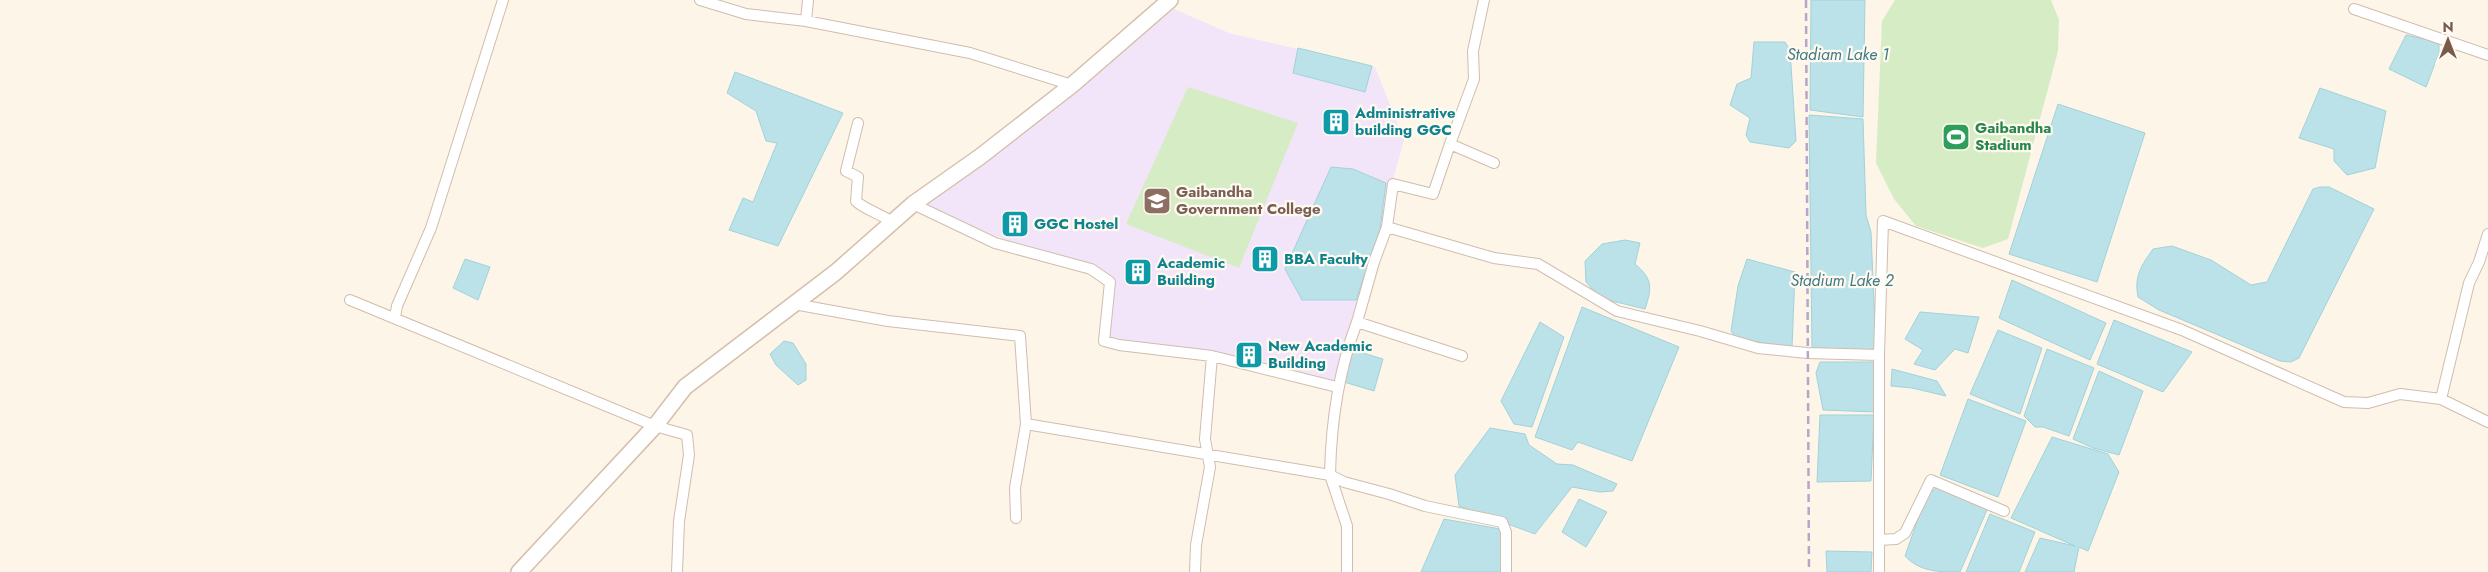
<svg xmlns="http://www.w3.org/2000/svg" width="2488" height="572" viewBox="0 0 2488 572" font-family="Jost,sans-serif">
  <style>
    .education { fill: #f2e5fa }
    .green { fill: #d5ecc5 }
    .water { fill: #bbe2e8; stroke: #a1d2db }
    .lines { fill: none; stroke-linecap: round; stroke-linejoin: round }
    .street-casing { stroke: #d0bdad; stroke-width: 12 }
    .secondary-casing { stroke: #d6bfac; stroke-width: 18 }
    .street { stroke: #fff; stroke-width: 10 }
    .secondary { stroke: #fff; stroke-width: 15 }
    .rail { stroke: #b8a5c9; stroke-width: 2.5; stroke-dasharray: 8 5; stroke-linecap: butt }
    .labels { text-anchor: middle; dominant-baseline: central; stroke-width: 4.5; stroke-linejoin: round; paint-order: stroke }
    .culture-label { font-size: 15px; font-weight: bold; fill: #0d838f; stroke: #fff9f0; text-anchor: start }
    .leisure-label { font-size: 15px; font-weight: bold; fill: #27864d; stroke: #fff9f0; text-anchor: start }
    .education-label { font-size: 15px; font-weight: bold; fill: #785e54; stroke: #fff9f0; text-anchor: start }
    .water-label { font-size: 16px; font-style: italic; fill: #3f7b86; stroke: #fff9f0 }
  </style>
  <rect width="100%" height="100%" fill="#fdf5e8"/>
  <path class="education" d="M1174 9 1229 33 1375 67 1404 140 1336 386 1105 340 1111 283 922 206 1075 90Z"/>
  <path class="green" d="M1895 0H2051L2059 20 2058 51 2008 239 1983 248 1916 226 1894 199 1876 163 1882 21Z
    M1188 87 1298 123 1239 268 1126 224Z"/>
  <path class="water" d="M1811 0H1865L1863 117 1810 110Z
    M2406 35 2433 41 2439 44V53L2426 87 2389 69Z
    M1754 42H1785L1790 50 1796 141 1789 148 1750 142 1746 135 1750 118 1730 105 1737 84 1751 78Z
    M1298 48 1372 66 1365 92 1293 73Z
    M735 72 843 113 778 246 729 230 743 198 753 202 777 143 766 141 756 111 727 93Z
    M2320 88 2386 111 2375 168 2347 175 2334 161V149L2299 138Z
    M2058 104 2145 133 2097 282 2009 254Z
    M1809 115 1863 119 1866 215 1871 232 1876 350 1812 348Z
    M1331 167 1353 169 1386 183 1380 229 1356 300H1302L1285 269Z
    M2320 187H2329L2374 209 2299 358 2291 362 2280 361 2159 310 2138 297C2134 276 2141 266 2153 249L2172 246 2211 260 2251 285 2267 282 2313 189Z
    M1625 240 1640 243 1635 264C1653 279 1652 288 1645 309L1600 298 1586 282 1585 261 1602 244Z
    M465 259 490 267 478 300 453 288Z
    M1747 259 1795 272 1792 348 1736 338 1731 331 1738 286Z
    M2012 280 2106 323 2090 360 1999 318Z
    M1582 307 1679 347 1632 461 1578 442 1572 450 1535 437Z
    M1920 312 1979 317 1968 353 1955 349 1935 370 1914 364 1923 350 1905 339Z
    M2114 320 2192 352 2163 392 2097 364Z
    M1540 322 1564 337 1532 427 1514 424 1501 401Z
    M1998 330 2042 348 2020 414 1970 394Z
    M784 341 793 343 806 364V380L798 385 776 365 770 354Z
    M2047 349 2094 368 2069 436 2043 427H2035L2024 416Z
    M1353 350 1383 359 1374 391 1344 382Z
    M1820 362H1879L1876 412 1823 410 1816 373Z
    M1892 369 1937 381 1946 396 1912 388 1891 386Z
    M2099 371 2143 391 2119 455 2093 448 2073 439Z
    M1968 399 2026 421 1998 497 1940 475Z
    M1820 415H1874L1871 481 1817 482Z
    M1490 428 1525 434 1529 445 1557 464 1573 465 1617 484 1613 491 1600 492 1572 487 1535 534 1459 506 1455 475Z
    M2052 437 2108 454 2119 472 2088 551 2079 547 2074 572H2025L2040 538 2075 546 2011 518Z
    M1937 487 1987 510 1960 572C1939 572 1920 572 1905 556L1926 496Z
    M1579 499 1607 512 1586 547 1562 532Z
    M1990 514 2035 532 2019 572H1966Z
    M1444 519 1506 530 1504 572H1421Z
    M1826 551 1872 552 1871 572H1827Z"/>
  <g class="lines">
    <defs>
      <path id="street" d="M700 0 746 14 806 21 970 53 1072 85
        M1484 0 1473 51 1474 79 1450 144 1494 163
        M2354 9 2488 55
        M806 21 808 0
        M858 123 846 171 858 177 856 201C862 208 883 215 892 222
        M913 204 995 243 1091 269 1110 282 1104 341 1119 345 1212 356 1337 387
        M1387 227 1494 258 1538 264 1617 311 1700 331 1758 348 1807 353 1879 355
        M350 300 655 426 687 435 689 455 679 521 677 572
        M794 304 888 321 1020 336 1026 424 1015 488 1016 518
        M395 317 397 306 431 228 503 0
        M1357 322 1374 262 1387 227 1393 184 1433 194 1450 144
        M1462 356 1357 322C1338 372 1331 422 1330 475L1344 482 1389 494 1425 506 1502 522 1506 532V572
        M2441 399 2469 283 2479 262 2488 234
        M1026 424 1330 475 1347 526V572
        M1879 540 1896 539 1905 533 1931 480 2004 511
        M1195 572 1196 545 1210 467 1205 439 1212 356
        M1879 572V355L1883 221 2182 330 2344 402 2368 403 2400 394 2441 399 2488 422"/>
      <path id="secondary" d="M519 572 655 426 685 387 836 272 913 204 981 156 1072 85 1170 0"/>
    </defs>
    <use href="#street" class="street-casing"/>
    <use href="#secondary" class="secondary-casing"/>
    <use href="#street" class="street"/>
    <use href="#secondary" class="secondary"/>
    <path class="rail" d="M1806 0 1809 572"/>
  </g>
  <defs>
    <symbol id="building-square" viewBox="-11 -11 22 22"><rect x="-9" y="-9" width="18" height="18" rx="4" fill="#0f9aa8" stroke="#fff9f0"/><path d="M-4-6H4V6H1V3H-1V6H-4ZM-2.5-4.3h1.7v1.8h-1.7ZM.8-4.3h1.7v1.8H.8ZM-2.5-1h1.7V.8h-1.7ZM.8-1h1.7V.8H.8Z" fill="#fff"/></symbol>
    <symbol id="stadium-square" viewBox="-11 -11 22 22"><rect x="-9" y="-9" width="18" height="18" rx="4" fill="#2e9e5b" stroke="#fff9f0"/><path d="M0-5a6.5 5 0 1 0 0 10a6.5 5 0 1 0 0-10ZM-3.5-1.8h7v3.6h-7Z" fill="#fff"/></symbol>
    <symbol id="university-square" viewBox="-11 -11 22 22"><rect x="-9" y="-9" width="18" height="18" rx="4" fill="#8d6e63" stroke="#fff9f0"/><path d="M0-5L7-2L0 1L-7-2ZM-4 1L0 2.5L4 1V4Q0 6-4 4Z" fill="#fff"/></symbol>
  </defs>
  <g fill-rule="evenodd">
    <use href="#building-square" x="1320" y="106" width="32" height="32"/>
    <use href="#stadium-square" x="1940" y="121" width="32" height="32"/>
    <use href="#university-square" x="1141" y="185" width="32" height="32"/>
    <use href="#building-square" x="999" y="208" width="32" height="32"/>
    <use href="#building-square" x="1249" y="243" width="32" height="32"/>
    <use href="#building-square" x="1122" y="256" width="32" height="32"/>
    <use href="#building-square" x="1233" y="339" width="32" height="32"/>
  </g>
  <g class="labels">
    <g class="culture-label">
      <text x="1355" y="113">Administrative<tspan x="1355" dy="17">building GGC</tspan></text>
      <text x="1034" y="224">GGC Hostel</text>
      <text x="1284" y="259">BBA Faculty</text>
      <text x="1157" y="263">Academic<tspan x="1157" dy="17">Building</tspan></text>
      <text x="1268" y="346">New Academic<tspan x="1268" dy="17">Building</tspan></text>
    </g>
    <g class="leisure-label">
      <text x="1975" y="128">Gaibandha<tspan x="1975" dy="17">Stadium</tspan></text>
    </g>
    <g class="education-label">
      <text x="1176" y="192">Gaibandha<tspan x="1176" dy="17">Government College</tspan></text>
    </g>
    <g class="water-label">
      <text x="1838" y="54">Stadiam Lake 1</text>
      <text x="1842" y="280">Stadium Lake 2</text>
    </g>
  </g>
  <g transform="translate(2448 40)" stroke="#fff9f0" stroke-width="4" paint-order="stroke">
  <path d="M0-4L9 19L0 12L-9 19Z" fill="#795b4a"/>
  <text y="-8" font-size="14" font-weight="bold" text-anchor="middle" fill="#795b4a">N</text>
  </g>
</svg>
